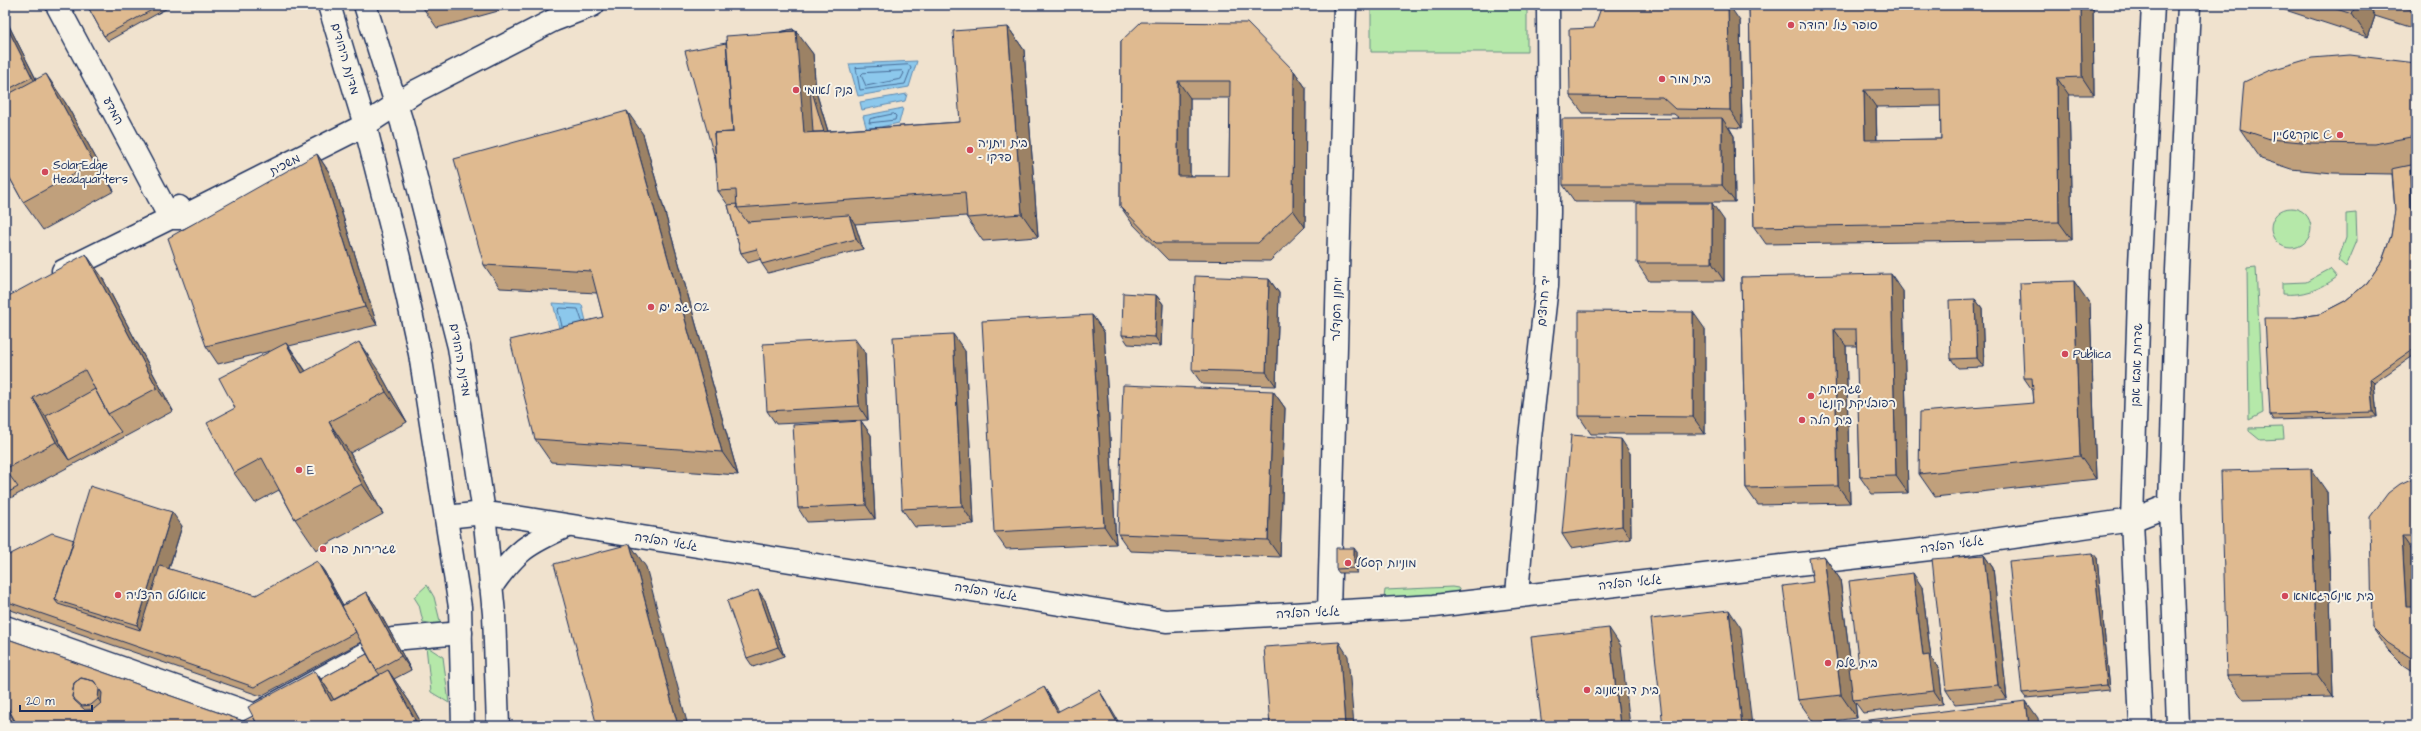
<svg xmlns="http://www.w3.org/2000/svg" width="2421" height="731" viewBox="0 0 2421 731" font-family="'Architects Daughter','Playpen Sans Hebrew',sans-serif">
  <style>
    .built { fill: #f0e2ce }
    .green { fill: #b5e8a9; stroke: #688c84 }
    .water { fill: #8cc8ec; stroke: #5f8bb3 }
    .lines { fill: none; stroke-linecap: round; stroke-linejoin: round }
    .shore { stroke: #486c97; stroke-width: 1 }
    .street-casing { stroke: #1b2f5e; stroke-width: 25 }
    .secondary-casing { stroke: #1b2f5e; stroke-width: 25 }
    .street { stroke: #f7f3e8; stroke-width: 22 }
    .secondary { stroke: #f7f3e8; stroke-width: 22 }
    .wall { fill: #c0a07c; stroke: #1b2f5e; fill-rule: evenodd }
    .shaded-wall { fill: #9c8265; stroke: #1b2f5e }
    .building { fill: #dfba90; stroke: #1b2f5e; fill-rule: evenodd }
    .poi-dot { fill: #d1495b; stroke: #f7f3e8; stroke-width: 1.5 }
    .labels { text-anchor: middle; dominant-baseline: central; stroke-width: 4; stroke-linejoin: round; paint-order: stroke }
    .poi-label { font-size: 12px; fill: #1b2f5e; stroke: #f7f3e8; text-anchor: start }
    .street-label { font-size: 12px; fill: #1b2f5e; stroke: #f7f3e8 }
  </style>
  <rect width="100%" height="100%" fill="#f7f3e8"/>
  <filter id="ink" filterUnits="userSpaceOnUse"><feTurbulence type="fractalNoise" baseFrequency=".025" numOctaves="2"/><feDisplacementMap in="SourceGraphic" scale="8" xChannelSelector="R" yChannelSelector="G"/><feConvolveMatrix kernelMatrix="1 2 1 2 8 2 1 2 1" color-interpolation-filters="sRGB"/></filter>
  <g filter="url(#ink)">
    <path class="built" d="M5 5H2416V726H5Z"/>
    <path class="green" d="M1371 5H1527V52H1371Z
      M2271 228a20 20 0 1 1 40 0a20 20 0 1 1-40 0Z
      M2356 213 2357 241 2346 267 2338 260 2346 238V214Z
      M2256 267 2263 413 2249 420 2247 268Z
      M2330 269 2337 277C2320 290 2303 296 2282 294V283L2306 282Z
      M2283 427 2284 439 2260 440 2249 431V428Z
      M427 585 434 597 441 625 423 622 419 605 414 597Z
      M1452 587 1458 588 1460 591 1457 594 1384 598 1385 590Z
      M426 646 443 657 449 703 431 692Z"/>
    <path class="water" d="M917 61 909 87 858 96 849 64Z
      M907 94 905 101 862 110 860 102Z
      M903 108 899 123 867 130 863 116Z
      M553 303 582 305 587 325 560 332Z"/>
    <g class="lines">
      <path class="shore" d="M909 65 911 68 905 84 860 90 856 68Z
        M902 71 904 73 901 79 866 86 861 75 863 73Z
        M894 114 896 116 895 120 869 123 870 119Z
        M562 326 558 310 560 308 578 309 582 321"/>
      <defs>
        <path id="street" d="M57 5 170 218
          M170 218H180L365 125 418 90 554 20 593 5
          M63 271 170 218 179 207
          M446 517 484 513 510 516 1166 621 1434 606 1930 549 2132 520 2170 505
          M1517 595 1530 437 1547 286 1549 212 1548 5
          M1329 612 1345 5
          M5 627 255 715 393 639 461 633"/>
        <path id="secondary" d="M329 5 365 125 399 258 420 354 460 607 463 726
          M365 5 402 123 459 347 484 513 494 614 498 726
          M491 587C517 550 527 544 567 526
          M2141 726 2132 520 2140 264 2153 5
          M2178 726 2170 505 2177 270 2189 5"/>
      </defs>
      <use href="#street" class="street-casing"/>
      <use href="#secondary" class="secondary-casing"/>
      <use href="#street" class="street"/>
      <use href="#secondary" class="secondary"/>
    </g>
    <path class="wall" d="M87 5H173L108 41 104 36Z
      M421 5H508L509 8 437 28Z
      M1749 5H2093L2094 95H2069L2072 240 1766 244 1754 227ZM1941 106V139L1877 140 1876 107Z
      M2272 5H2416V29L2375 16 2368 37 2273 6Z
      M5 18 36 79 65 102 114 191 43 230 23 202 5 169Z
      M1740 21 1742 128 1729 127 1734 136 1735 202H1575L1563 185 1679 118 1674 114 1583 113 1570 96 1594 28Z
      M1008 27 1024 50 1038 237 983 241 967 218 966 216 855 224 863 249 768 273 762 264 761 259 748 263 741 253 728 205 718 191 780 32 793 29 813 54 816 93 817 95 828 131 960 122Z
      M1121 41 1294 71 1306 88 1305 227 1270 261 1168 260 1132 223 1120 206ZM1190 98H1230L1229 176H1190Z
      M2416 63V175H2413L2415 209 2416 208V354L2374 383 2377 417 2273 420 2270 415 2292 318 2320 314 2345 301 2367 283 2382 261 2391 236 2395 210 2392 174 2333 173 2291 169 2261 159 2240 129Z
      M643 134 738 475 551 462 535 439 603 317 597 293 500 288 484 265Z
      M317 154 329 172 377 325 289 346 306 371 380 373 407 422 350 453 383 514 316 550 295 519 279 490 255 503 234 473 235 408 270 351 218 364 206 346Z
      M1724 220V281H1649L1637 263Z
      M102 277 173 411 5 501V298Z
      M1741 277 1903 291 1908 493 1872 494 1860 477 1857 346H1846L1850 503 1758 505 1746 488Z
      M1269 279 1279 293 1276 386 1202 384 1192 370Z
      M1156 295 1163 304 1161 346 1128 344 1122 335Z
      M1975 299 1982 308 1984 367 1958 368 1951 359Z
      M2090 304 2096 479 1935 497 1919 474 2034 403 2033 391 2024 378Z
      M1092 315 1104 332 1116 544 1006 549 994 532Z
      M1705 329V434H1591L1579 416Z
      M965 351 974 524 915 527 902 509Z
      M865 353 868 420 776 424 767 411Z
      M1273 391 1285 408 1280 557 1130 551 1118 534Z
      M861 421 871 435 875 519 807 522 798 508Z
      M1630 453 1631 539 1571 548 1562 534Z
      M2416 477V674L2404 666 2388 650 2372 627Z
      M2327 492 2333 697 2243 699 2227 676Z
      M182 526 169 569 256 595 324 571 343 605 366 592 376 606 411 670 394 679 409 701 423 726H5V638L243 721 253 716 315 671 321 679 367 654 361 642 261 696 5 608V557L74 540Z
      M1357 552V573H1339L1336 569Z
      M1984 555 1993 568 2007 699 1955 704 1946 690Z
      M1824 556 1840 579 1851 667 1859 666 1922 587 1931 658 1939 669 1943 704 1863 713 1855 702 1857 718 1814 723 1798 700 1813 582Z
      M2097 558 2110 690 2026 698 2022 693Z
      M765 600 784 656 753 667 747 658Z"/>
    <path class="shaded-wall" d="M1728 5H1729L1740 21 1742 128 1730 110Z
      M2081 5H2093L2094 95 2082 77Z
      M2355 5H2368L2375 16 2368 37 2352 14Z
      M5 18 42 91 32 77 5 23Z
      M1008 27 1024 50 1038 237 1022 214Z
      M793 29 797 34 796 31 813 54 816 93 817 95 835 155 804 133Z
      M1294 71 1306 88 1305 227 1293 210Z
      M46 74 65 102 114 191 94 163Z
      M2057 78 2069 95 2072 240 2059 222Z
      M1178 81 1190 98V193L1178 176Z
      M1864 90 1876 107 1877 157 1865 140Z
      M627 111 643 134 738 475 722 452Z
      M1722 118 1734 136 1735 202 1722 185Z
      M317 154 329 172 377 325 365 307Z
      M2410 170 2413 175 2415 214 2411 209Z
      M1712 203 1724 220V281L1712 263Z
      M849 215 855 224 863 249 856 239Z
      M86 254 102 277 173 411 157 388Z
      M1891 274 1903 291 1908 493 1896 476Z
      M1269 279 1279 293 1276 386 1266 372Z
      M2074 281 2090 304 2096 479 2080 456Z
      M1156 295 1163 304 1161 346 1155 337Z
      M1975 299 1982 308 1984 367 1977 358Z
      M1693 312 1705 329V434L1693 417Z
      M1092 315 1104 332 1116 544 1104 526Z
      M1834 329 1846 346 1850 503 1838 486Z
      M953 334 965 351 974 524 962 506Z
      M855 339 865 353 868 420 859 406Z
      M359 342 380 373 407 422 386 392Z
      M286 343 307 373H302Z
      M2370 379 2374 383 2377 417 2373 412Z
      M1273 391 1285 408 1280 557 1268 540Z
      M33 398 49 421 69 460 56 442Z
      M861 421 871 435 875 519 866 505Z
      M329 422 350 453 383 514 362 484Z
      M1621 439 1630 453 1631 539 1622 526Z
      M2311 469 2327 492 2333 697 2317 674Z
      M172 512 182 526 147 639 137 625Z
      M2402 536 2416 556V620L2406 606Z
      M630 544 646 567 688 726H678Z
      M1354 548 1357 552V573L1354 568Z
      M2093 553 2097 558 2110 690 2107 685Z
      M1984 555 1993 568 2007 699 1998 685Z
      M1824 556 1840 579 1855 699 1853 700 1855 702 1857 718 1841 695Z
      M317 561 324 571 363 641 356 631Z
      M1913 573 1922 587 1931 658 1939 669 1943 704 1934 691 1923 656Z
      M758 590 765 600 784 656 778 647Z
      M366 592 376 606 411 670 401 656Z
      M1729 610 1741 628 1752 726H1742Z
      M1609 628 1621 646 1630 726H1620Z
      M1339 642 1348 656 1354 726H1345Z
      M388 670 409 701 423 726H419L415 720Z
      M315 671 336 701H331Z
      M1044 687 1053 701 1067 726 1057 712Z
      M99 689 109 703 108 712 98 699Z
      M1099 690 1108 704 1121 726H1119Z
      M2026 701 2038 718 2039 726H2029Z"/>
    <path class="building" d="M87 5H161L104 36Z
      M1602 5H1728L1730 110 1675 109 1662 97 1570 96 1569 29 1594 28Z
      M1749 5H2081L2082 77 2057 78 2059 222 1754 227ZM1940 89 1941 139 1865 140 1864 90Z
      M2324 5H2355L2352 14Z
      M2398 5H2416V11Z
      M1141 22 1247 23 1294 71 1293 210 1258 243H1156L1120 206 1121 41ZM1178 81H1230L1229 176H1178Z
      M5 23 32 77 5 91Z
      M1008 27 1022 214 967 218 965 192 737 208 736 190 718 191 714 133 733 132 726 36 796 31 804 133 960 122 953 31Z
      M793 29 794 31 780 32Z
      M726 43 733 132 714 133 716 163 685 51Z
      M2350 55 2416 63V136L2374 144 2312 143 2270 139 2240 129 2244 82 2268 71 2312 58Z
      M46 74 94 163 23 202 5 169V96Z
      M810 85 824 132H813Z
      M627 111 722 452 535 439 510 340 603 317 591 271 484 265 454 159Z
      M1722 118V185H1563L1562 119Z
      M317 154 365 307 206 346 168 238Z
      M2416 164V170H2410L2411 209 2416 208V347L2370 379 2373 412 2270 415 2265 318H2292L2320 314 2345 301 2367 283 2382 261 2391 236 2395 210 2392 169Z
      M1637 203H1712V263H1637Z
      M737 204V208L747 222 849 215 856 239 762 264 757 249 741 253 728 205Z
      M86 254 157 388 108 414 85 370 33 398 56 442 5 469V298Z
      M1891 274 1896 476 1860 477 1856 329H1834L1838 486 1746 488 1741 277Z
      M1195 276 1269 279 1266 372 1192 370Z
      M2074 281 2080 456 1919 474 1920 412 2034 403 2032 378H2024L2020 283Z
      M1123 293 1156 295 1155 337 1122 335Z
      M1975 299 1977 358 1951 359 1949 300Z
      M1579 311 1693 312V417L1579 416Z
      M1092 315 1104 526 994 532 982 321Z
      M953 334 962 506 902 509 893 337Z
      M855 339 859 406 767 411 763 344Z
      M359 342 386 392 329 422 362 484 295 519 262 458 234 473 207 423 235 408 219 378 286 343 302 373Z
      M1123 385 1273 391 1268 540 1118 534Z
      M95 389 108 414 121 432 69 460 46 416Z
      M861 421 866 505 798 508 793 425Z
      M1571 435 1621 439 1622 526 1562 534Z
      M5 469 18 487 5 494Z
      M2311 469 2317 674 2227 676 2221 471Z
      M2415 477H2416V536H2402L2406 606H2416V661L2388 643 2372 627 2370 517 2388 493 2400 484Z
      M90 486 172 512 137 625 55 600Z
      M52 533 74 540 55 600 58 604 140 630 160 566 256 595 317 561 356 632 254 687 5 601V557Z
      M630 544 678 726H597L554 564Z
      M1336 548H1354V568L1336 569Z
      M2093 553 2107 685 2022 693 2009 561Z
      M1984 555 1998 685 1946 690 1932 559Z
      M1824 556 1841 695 1798 700 1783 586 1813 582 1809 558Z
      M1913 573 1923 656 1929 655 1934 691 1853 700 1849 667 1859 666 1849 581Z
      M758 590 778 647 747 658 727 601Z
      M366 592 401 656 376 670 342 606Z
      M1729 610 1742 726H1663L1651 619Z
      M1609 628 1620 726H1542L1531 637Z
      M5 638 243 721 253 716 258 726H21L15 721 5 702ZM81 678 94 681 102 693 101 703 94 709 85 710 75 701 72 697 74 683Z
      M1339 642 1345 726H1270L1264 647Z
      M367 654 376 670 380 675 334 700 329 691 321 679Z
      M388 670 415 720 404 726H258L248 707 315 671 331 701Z
      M81 678 94 681 99 689 98 699 91 705 82 706 72 697 74 683Z
      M1044 687 1057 712 1099 690 1119 726H972Z
      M2026 701 2029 726H1828V725Z
      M5 704 14 721 21 726H5Z"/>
  </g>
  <g class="poi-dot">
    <circle cx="1791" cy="25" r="4"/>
    <circle cx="1662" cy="79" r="4"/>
    <circle cx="796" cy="90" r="4"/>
    <circle cx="2340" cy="135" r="4"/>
    <circle cx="970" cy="150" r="4"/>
    <circle cx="45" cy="172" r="4"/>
    <circle cx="651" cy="307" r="4"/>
    <circle cx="2065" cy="354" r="4"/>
    <circle cx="1811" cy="396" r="4"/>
    <circle cx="1802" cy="420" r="4"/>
    <circle cx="299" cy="470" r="4"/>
    <circle cx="323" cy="549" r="4"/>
    <circle cx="1348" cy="563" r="4"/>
    <circle cx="118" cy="595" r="4"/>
    <circle cx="2285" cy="596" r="4"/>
    <circle cx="1828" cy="663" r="4"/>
    <circle cx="1587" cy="690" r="4"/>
  </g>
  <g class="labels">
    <g class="poi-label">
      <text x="1799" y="25">סופר זול יהודה</text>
      <text x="1670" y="79">בית מור</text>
      <text x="804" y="90">בנק לאומי</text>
      <text x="2332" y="135" text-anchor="end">אקרשטיין C</text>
      <text x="978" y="143">בית ויתניה<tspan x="978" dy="14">- פדקו</tspan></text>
      <text x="53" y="165">SolarEdge<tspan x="53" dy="14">Headquarters</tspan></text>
      <text x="659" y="307">גב ים O2</text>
      <text x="2073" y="354">Publica</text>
      <text x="1819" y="389">שגרירות<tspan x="1819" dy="14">רפובליקת קונגו</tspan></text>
      <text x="1810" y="420">בית הלה</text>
      <text x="307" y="470">E</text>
      <text x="331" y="549">שגרירות פרו</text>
      <text x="1356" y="563">מוניות קסטל</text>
      <text x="126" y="595">אאוטלט הרצליה</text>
      <text x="2293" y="596">בית אינטרגאמא</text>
      <text x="1836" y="663">בית שלם</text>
      <text x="1595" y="690">בית דרויאנוב</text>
    </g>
    <g class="street-label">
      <text transform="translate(345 59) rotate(74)">מדינת היהודים</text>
      <text transform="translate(113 111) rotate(62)">המדע</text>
      <text transform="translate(285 165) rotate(-27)">משכית</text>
      <text transform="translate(1544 301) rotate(-85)">יד חרוצים</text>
      <text transform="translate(1337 309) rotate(-88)">יוחנן הסנדלר</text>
      <text transform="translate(460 360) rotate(80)">מדינת היהודים</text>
      <text transform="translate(2137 365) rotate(-88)">שדרות אבא אבן</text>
      <text transform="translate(666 542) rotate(9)">גלגלי הפלדה</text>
      <text transform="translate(1952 545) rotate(-8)">גלגלי הפלדה</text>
      <text transform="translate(1630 583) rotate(-6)">גלגלי הפלדה</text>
      <text transform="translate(986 592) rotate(9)">גלגלי הפלדה</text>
      <text transform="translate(1308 613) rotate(-3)">גלגלי הפלדה</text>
    </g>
  </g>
  <rect width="2421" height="731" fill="none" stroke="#f7f3e8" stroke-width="20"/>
  <rect x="10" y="10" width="2401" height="711" fill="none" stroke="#1b2f5e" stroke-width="1.5" filter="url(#ink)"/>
  <path d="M20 705v6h72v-6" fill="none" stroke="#1b2f5e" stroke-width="2"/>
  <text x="26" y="705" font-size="12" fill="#1b2f5e" stroke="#f7f3e8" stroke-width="3" paint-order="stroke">20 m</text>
</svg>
